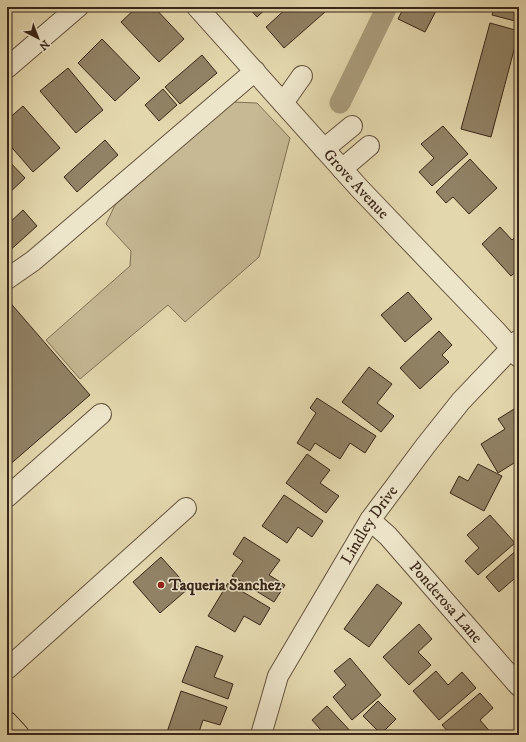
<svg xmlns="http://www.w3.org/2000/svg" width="526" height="742" viewBox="0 0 526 742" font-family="'IM FELL DW Pica',serif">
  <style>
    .green { fill: #c6b994; stroke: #807056 }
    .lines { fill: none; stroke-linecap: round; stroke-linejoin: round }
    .canal { stroke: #a99b7a; stroke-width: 21 }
    .building { fill: #918265; stroke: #392618 }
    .minor-casing { stroke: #64523d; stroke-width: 22 }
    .major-casing { stroke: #392618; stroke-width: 24 }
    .minor { stroke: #ede5ca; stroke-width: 20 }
    .major { stroke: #e3d7ad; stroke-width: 22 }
    .poi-dot { fill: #8f2418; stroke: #ede5ca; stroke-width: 1.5 }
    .labels { text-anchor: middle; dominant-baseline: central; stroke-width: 3; stroke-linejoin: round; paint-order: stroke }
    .street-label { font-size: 16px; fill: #392618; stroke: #ede5ca }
    .poi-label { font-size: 16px; font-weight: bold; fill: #392618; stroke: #ede5ca; text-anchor: start }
  </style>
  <rect width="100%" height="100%" fill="#e3d7ad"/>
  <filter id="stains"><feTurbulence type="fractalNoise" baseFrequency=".005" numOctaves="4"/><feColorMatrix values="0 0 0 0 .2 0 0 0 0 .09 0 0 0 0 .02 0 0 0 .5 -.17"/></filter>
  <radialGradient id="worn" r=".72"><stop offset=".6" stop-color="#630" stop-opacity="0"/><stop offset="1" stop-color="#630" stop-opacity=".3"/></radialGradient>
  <path class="green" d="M232 102 257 103 290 138 259 257 185 322 168 305 80 379 46 340 130 266 131 251 106 224 115 205Z"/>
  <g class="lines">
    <path class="canal" d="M340 103 387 7"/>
  </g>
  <path class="building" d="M137 7H154L184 39 159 62 121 22Z
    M248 7H268L257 17Z
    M288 7H321L325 12 284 48 266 27Z
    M404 7H438L425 32 398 19Z
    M494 7H519V22L492 15Z
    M490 23 519 31 491 137 461 129Z
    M102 39 140 78 115 101 78 63Z
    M202 55 217 73 180 104 165 87Z
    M68 68 103 110 76 133 40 91Z
    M163 89 177 105 159 121 145 105Z
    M23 106 60 148 33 172 7 142V120Z
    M443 126 468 154 432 186 419 172 434 158 421 144Z
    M105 140 118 155 77 192 64 177Z
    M7 159 25 178 7 195Z
    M470 159 497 188 469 214 453 197 446 203 436 192Z
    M23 210 37 226 7 253V225Z
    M500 227 512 240 519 234V269L511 276 482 244Z
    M408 292 432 319 405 342 381 315Z
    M7 299 90 395 7 467Z
    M439 331 452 345 442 355 449 362 420 389 400 368Z
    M369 367 392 384 377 403 394 416 381 432 342 402Z
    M317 398 376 436 365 453 350 443 340 459 315 443 310 451 297 443 316 413 310 408Z
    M519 406V460L498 473 481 444 505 429 498 419Z
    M307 454 330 470 320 483 339 496 326 513 286 483Z
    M478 464 502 476 484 511 450 493 459 476 468 481Z
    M284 495 323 521 312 537 298 527 287 543 262 526Z
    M490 515 515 543 478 575 465 561 479 548 467 535Z
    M244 537 280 560 269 575 285 585 274 602 232 576 243 561 233 554Z
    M519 548V584L514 579 499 592 486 577Z
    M161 557 189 588 160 613 133 582Z
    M228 583 270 608 260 625 244 616 235 632 208 616Z
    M377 584 402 603 369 647 344 629Z
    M419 624 432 639 418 652 431 665 409 685 383 657Z
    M196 646 223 656 214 677 233 684 228 699 182 682Z
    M350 658 381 695 352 720 333 697 346 685 334 671Z
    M436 671 448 685 462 672 476 688 439 720 413 691Z
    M181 691 227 707 220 725 203 720 198 735H192L188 734V735H166Z
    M480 693 493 708 480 720 492 734 490 735H451L442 725Z
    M378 701 396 719 381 734 363 716Z
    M327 706 354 735H325L312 720Z"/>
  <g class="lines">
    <defs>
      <g id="minor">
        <path id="s1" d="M197 7 360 189 495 330 519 357"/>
        <path d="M7 68 78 7"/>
        <path d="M283 103 302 76"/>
        <path d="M324 149 352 126"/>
        <path d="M342 169 369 146"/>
        <path d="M7 279 33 261 255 71"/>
        <path d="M7 497 101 414"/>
        <path id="s2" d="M370 520 388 536 519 686"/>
        <path d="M7 669 186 508"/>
        <path id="s3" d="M261 735 278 676 370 520 426 445 461 401 519 340"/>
      </g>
      <path id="major" d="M7 723 18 735"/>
    </defs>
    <use href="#minor" class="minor-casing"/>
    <use href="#major" class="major-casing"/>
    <use href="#minor" class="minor"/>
    <use href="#major" class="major"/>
  </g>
  <circle class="poi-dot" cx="161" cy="585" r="4"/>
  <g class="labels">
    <g class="street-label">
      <text stroke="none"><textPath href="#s1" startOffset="238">Grove Avenue</textPath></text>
      <text stroke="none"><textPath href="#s3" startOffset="238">Lindley Drive</textPath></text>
      <text stroke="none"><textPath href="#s2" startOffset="112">Ponderosa Lane</textPath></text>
    </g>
    <g class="poi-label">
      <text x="169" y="585">Taqueria Sanchez</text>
    </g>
  </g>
  <rect width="526" height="742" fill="none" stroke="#e3d7ad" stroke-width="24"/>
  <rect x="8" y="8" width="510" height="726" fill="none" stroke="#392618" stroke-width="2"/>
  <rect x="12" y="12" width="502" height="718" fill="none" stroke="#392618"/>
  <g transform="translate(38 38) rotate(138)" stroke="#ede5ca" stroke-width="3" paint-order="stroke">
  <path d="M0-3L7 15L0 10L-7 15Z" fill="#392618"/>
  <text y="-6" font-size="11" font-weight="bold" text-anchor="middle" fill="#392618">N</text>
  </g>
  <rect width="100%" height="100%" filter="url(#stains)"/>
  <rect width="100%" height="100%" fill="url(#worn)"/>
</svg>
